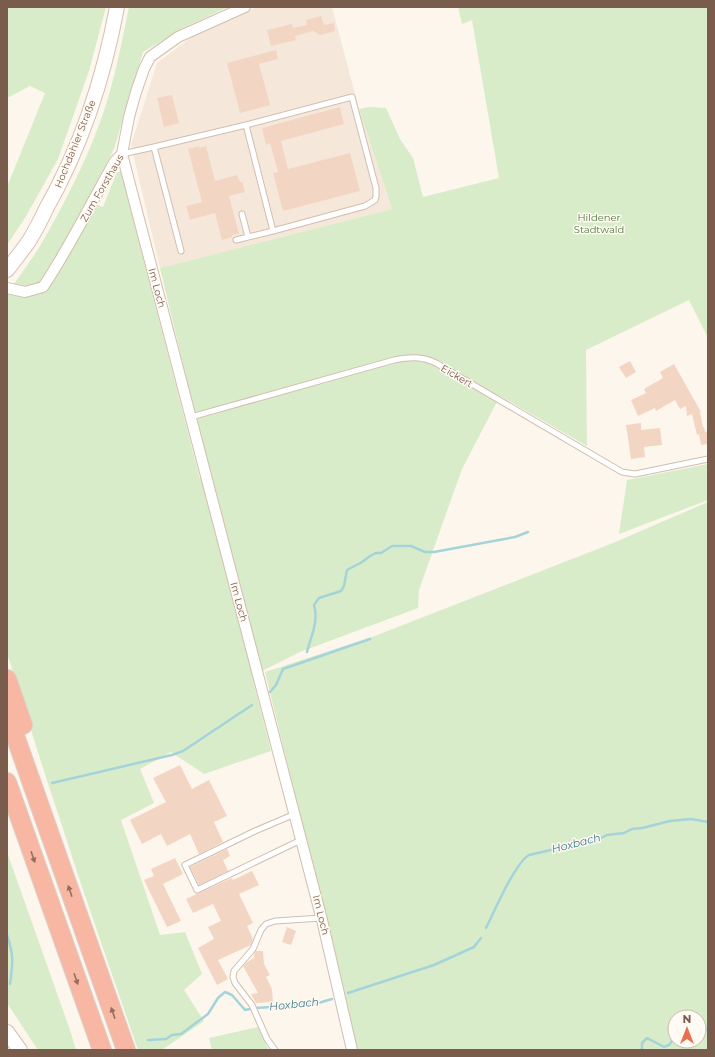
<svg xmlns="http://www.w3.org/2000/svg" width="715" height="1057" viewBox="0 0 715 1057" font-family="Montserrat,sans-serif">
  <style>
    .residential { fill: #f5e8da }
    .green { fill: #d8ecc9; fill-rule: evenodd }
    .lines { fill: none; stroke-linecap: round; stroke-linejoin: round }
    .stream { stroke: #a5d3da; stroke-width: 2.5 }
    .building { fill: #f3d5c3 }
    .service-casing { stroke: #d1beb0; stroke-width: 7 }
    .minor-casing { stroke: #d1beb0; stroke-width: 12 }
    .secondary-casing { stroke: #d6c0b0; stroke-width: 16 }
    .motorway-casing { stroke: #dad1cd; stroke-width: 20 }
    .service { stroke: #fff; stroke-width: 5 }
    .minor { stroke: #fff; stroke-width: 10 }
    .secondary { stroke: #fff; stroke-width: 14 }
    .motorway { stroke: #f7b7a3; stroke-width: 18 }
    .oneway { fill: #936e5e }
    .labels { text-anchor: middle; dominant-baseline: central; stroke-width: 3; stroke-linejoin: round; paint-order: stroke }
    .street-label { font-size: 10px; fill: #7a5c4d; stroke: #fffaf3 }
    .park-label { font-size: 10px; fill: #537a41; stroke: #fffaf3 }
    .water-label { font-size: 11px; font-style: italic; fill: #437c86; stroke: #fffaf3 }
  </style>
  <rect width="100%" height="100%" fill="#fdf6ec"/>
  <path class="residential" d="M257 7H332L359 109 392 209 160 268 131 145 157 63 198 32Z"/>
  <path class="green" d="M7 7H106L89 71 58 159 25 218 7 245V187L45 93 30 86 7 98Z
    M129 7H228L183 28 143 52 114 149 87 201 103 207 117 172H121L200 479 210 477 160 268 392 209 359 109 370 107 386 108 400 139 413 158 423 197 499 178 472 20 462 24 458 7H708V338L689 300 586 350 587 446 500 396 462 469 419 590 418 608 300 652 252 676 271 751 204 774 171 752 140 769 154 803 121 820 160 935 185 932 202 974 184 990 204 1021 162 1050H138L81 884 42 765 7 653V294C18 278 30 262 40 246 65 203 88 158 104 111 115 77 122 42 129 7Z
    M708 464V500L619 534 627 480Z
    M708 502V1050H357L265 672 372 637 613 543ZM675 1017H699V1041H675Z
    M7 852 70 1030 76 1050H38L7 1003Z
    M258 1027 269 1050H212L209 1038Z"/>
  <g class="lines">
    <path class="stream" d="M307 652C311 636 319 621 314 605L319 598 341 591 344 586 347 570 362 562 370 556 376 553H381L392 546H411L425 552H434L515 537 528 532
      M270 692 276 685 283 669 370 639
      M52 783 172 755 183 751 252 705
      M486 928C494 912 515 863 529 855L599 839 607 835 624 833 632 829 642 828 670 821 691 819 708 822
      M7 935C14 956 13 963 10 984
      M348 993 434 965 474 947 481 938
      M256 1008 315 1004 332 999
      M699 1031 708 1029
      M148 1040 166 1039 172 1035 181 1034 208 1014 218 998 225 992 232 995 245 1010 250 1009
      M640 1050 642 1049V1043L647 1038 664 1047 669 1045 675 1037"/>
  </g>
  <path class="building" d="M321 16 324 25 334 23 335 31 320 35 313 31 295 36 296 40 271 46 267 30 292 24 293 28 307 25 306 20Z
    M276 50 278 59 259 64 270 105 240 113 227 63Z
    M172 95 179 123 164 127 157 98Z
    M340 107 344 124 281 141 288 169 350 153 360 191 283 211 273 173 278 172 270 143 266 145 262 128Z
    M199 146V148L206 146 215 181 237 175 240 182H242L245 192 229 196 239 234 232 235V237L222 240 215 213 190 220 186 206 202 202 188 149Z
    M630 361 636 372 626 378 619 367Z
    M674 364 701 412H700L703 427H704L705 432 708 431V444L701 445 699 434 697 435 692 414 687 416 686 406 680 409 675 400 656 411 655 408 638 416 631 400 646 393 644 389 663 378 660 372Z
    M641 423V430L660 428 662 445 644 447 645 457 631 459 626 425Z
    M180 765 192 789 209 780 227 816 214 822 223 842 199 854 190 834 167 846 161 834 142 844 130 820 166 802 153 778Z
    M227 849 230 856 223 860 228 871 199 885 190 867Z
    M175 858 183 874 163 884 181 921 167 927 144 880 154 876 151 869Z
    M252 871 259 885 239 894 253 923 247 926 253 939 251 945 218 960 228 979 217 985 198 948 214 939 208 927 221 921 213 904 193 913 186 899 232 878 233 880Z
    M287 927 296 931 291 945 282 942Z
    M256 951H263L264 964 270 975 266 977 272 989 273 1002 256 1003 251 994 258 993 243 966 247 962 254 958V954Z"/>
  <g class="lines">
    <defs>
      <path id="service" d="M246 125 352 97 376 188V196L375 200 365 206 273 231
        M154 147 246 125 273 231 236 240
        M122 154 154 147 181 251
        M242 214 248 237
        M191 417 394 360C409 357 422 356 436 363L622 472 635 474 708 459
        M295 814 255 831 185 865 197 890 301 840
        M275 1050 267 1039 252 1005 235 983 233 977 234 971 253 949 261 930 266 924 275 921 322 918"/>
      <path id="minor" d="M122 154 322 920 352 1050
        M7 288 25 292 43 287C70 247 91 203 115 161L122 154 129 117 136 92 144 69 150 57 178 37 245 7"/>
      <path id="secondary" d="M7 270C14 261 22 251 29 241 35 231 41 220 46 209 81 147 104 77 117 7
        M7 1032 20 1050"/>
      <path id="motorway" d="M7 679 23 725
        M7 713 126 1050
        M7 782 102 1050"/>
    </defs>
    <use href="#service" class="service-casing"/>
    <use href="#minor" class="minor-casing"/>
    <use href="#secondary" class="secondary-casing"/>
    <use href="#motorway" class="motorway-casing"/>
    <use href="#service" class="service"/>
    <use href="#minor" class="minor"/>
    <use href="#secondary" class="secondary"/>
    <use href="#motorway" class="motorway"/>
  </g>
  <defs><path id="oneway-solid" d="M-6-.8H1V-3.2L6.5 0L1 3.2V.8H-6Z"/></defs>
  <g class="oneway">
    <use href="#oneway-solid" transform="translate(33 857) rotate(71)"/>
    <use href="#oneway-solid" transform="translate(70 891) rotate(-109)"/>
    <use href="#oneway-solid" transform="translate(76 979) rotate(71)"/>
    <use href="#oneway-solid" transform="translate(113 1013) rotate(-109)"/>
  </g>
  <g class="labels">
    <g class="street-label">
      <text transform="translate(75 144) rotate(-68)">Hochdahler Straße</text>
      <text transform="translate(102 188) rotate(-60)">Zum Forsthaus</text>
      <text transform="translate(157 288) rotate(75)">Im Loch</text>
      <text transform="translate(457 376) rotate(30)">Eickert</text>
      <text transform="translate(239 602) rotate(75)">Im Loch</text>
      <text transform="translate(321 915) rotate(76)">Im Loch</text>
    </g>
    <g class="park-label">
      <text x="599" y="217">Hildener<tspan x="599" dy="12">Stadtwald</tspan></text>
    </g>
    <g class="water-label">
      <text transform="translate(576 843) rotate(-14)">Hoxbach</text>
      <text transform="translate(294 1004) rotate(-6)">Hoxbach</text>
    </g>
  </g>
  <rect width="715" height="1057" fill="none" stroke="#7a5c4d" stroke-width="16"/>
  <g transform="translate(687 1029)"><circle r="19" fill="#fffaf3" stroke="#cabbb1"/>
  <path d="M0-3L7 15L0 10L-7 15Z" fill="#e76f51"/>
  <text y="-6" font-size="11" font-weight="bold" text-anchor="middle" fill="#7a5c4d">N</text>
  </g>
</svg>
